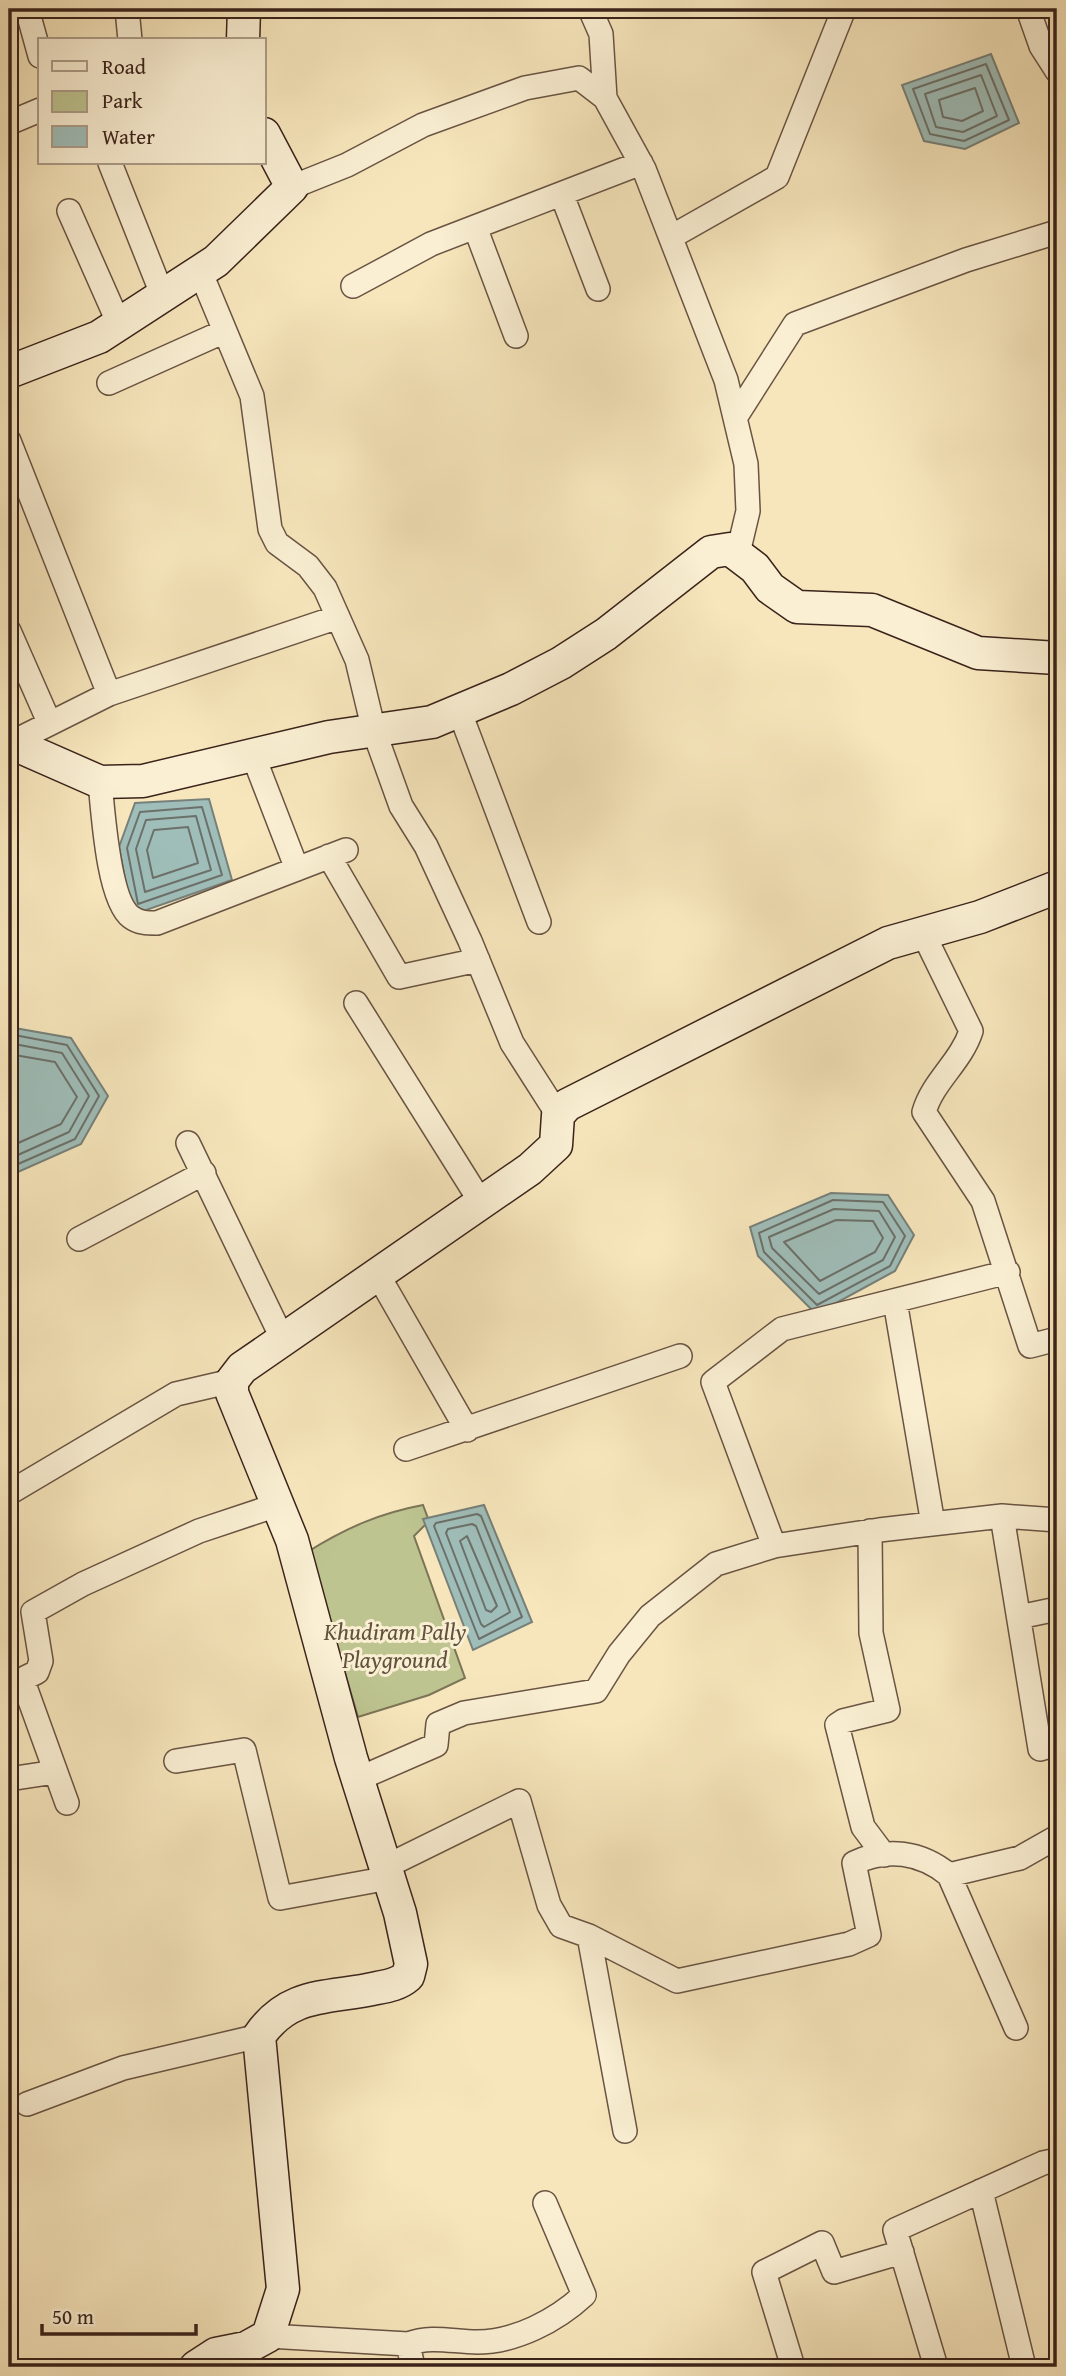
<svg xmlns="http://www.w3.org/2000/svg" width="1066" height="2376" viewBox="0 0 1066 2376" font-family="'Gentium Book Plus',serif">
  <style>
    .green { fill: #bdc490; stroke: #7c7456; stroke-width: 2 }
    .water { fill: #9fbeb9; stroke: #77807a; stroke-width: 2 }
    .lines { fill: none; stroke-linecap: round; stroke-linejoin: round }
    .shore { stroke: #6c706a; stroke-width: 2 }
    .street-casing { stroke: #695443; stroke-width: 26 }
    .secondary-casing { stroke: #3a231b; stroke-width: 35 }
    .street { stroke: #faefd3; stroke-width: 23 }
    .secondary { stroke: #faefd3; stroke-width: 32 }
    .labels { text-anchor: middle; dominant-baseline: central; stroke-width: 6; stroke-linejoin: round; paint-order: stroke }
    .park-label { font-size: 24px; font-style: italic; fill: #61533e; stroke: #faefd3 }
  </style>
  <rect width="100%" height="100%" fill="#f7e6bc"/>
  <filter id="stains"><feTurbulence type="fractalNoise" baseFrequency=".00286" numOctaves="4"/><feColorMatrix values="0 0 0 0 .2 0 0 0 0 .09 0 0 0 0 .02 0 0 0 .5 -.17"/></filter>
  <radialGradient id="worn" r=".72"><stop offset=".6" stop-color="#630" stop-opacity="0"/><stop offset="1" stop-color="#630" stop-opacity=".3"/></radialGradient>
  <path class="green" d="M423 1505 429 1521 414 1536 465 1678 429 1695 358 1717 309 1551C346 1528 380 1513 423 1505Z"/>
  <path class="water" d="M991 54 1019 123 965 149 924 141 902 85Z
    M209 799 232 880 132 915 119 847 135 803Z
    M9 1027 71 1038 108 1096 81 1144 9 1176Z
    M831 1193 888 1195 914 1235 895 1271 816 1314 758 1256 750 1227Z
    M484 1505 532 1622 473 1650 423 1519Z"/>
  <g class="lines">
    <path class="shore" d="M986 64 1009 120 964 141 930 134 913 89Z
      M981 75 997 116 963 132 936 127 925 94Z
      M975 88 983 111 962 121 943 117 939 100Z
      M202 807 222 875 138 904 127 848 140 812Z
      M196 816 211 870 145 892 136 849 146 820Z
      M188 827 198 863 153 878 147 850 154 830Z
      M9 1034 67 1045 99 1096 75 1139 9 1168
      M9 1043 62 1053 89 1096 69 1132 9 1159
      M9 1054 55 1062 77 1097 61 1124 9 1147
      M833 1200 883 1202 905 1236 890 1266 817 1305 764 1252 759 1233Z
      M834 1209 879 1211 895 1237 883 1260 819 1294 772 1248 769 1237Z
      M836 1220 873 1221 883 1238 875 1252 820 1281 784 1242Z
      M477 1514 481 1516 522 1617 479 1639 434 1526 436 1523Z
      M472 1524 476 1526 510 1612 484 1627 481 1624 446 1533 448 1529Z
      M467 1536 497 1606 491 1612 486 1610 460 1541Z"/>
    <defs>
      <path id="street" d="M27 9 40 56
        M127 9 130 40
        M590 9 601 34 605 98
        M1028 9 1041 46 1057 71
        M9 123 40 110
        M110 163 162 294
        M292 187 347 165 423 125 525 88 579 78 605 98 644 169 726 380 746 464 748 511 738 553
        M562 195 598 289
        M69 211 119 324
        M475 227 516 336
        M671 237 777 177 844 9
        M200 271 252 396 270 529 277 543 308 566 325 588 357 660 374 731 401 806 426 846 470 941 512 1043 558 1115
        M353 286 431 244 641 163
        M109 383 225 331
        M735 418 795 324 966 260 1057 232
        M9 441 109 694 13 742
        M9 631 49 722
        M109 694 338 617
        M459 710 539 922
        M253 755 297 869
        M100 782C103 811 108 900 131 917 139 923 147 923 157 923L346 850
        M329 856 399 977 478 960
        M923 933 971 1031C961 1062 933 1081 924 1112L983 1201 1030 1346 1057 1339
        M356 1003 482 1204
        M188 1143 283 1340
        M79 1239 204 1173
        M378 1275 467 1430
        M895 1301 933 1524
        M406 1449 680 1356
        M9 1493 176 1394 232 1381
        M1002 1516 1040 1749 1057 1744
        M870 1531 871 1633 888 1710 843 1721 837 1725 863 1827 884 1855
        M774 1546 713 1382 782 1329 1008 1272
        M1019 1617 1057 1609
        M176 1761 244 1750 280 1898 389 1878
        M9 1779 55 1772
        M358 1779 436 1745 438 1724 464 1713 596 1691 619 1654 650 1616 716 1564 774 1546 879 1530 1002 1516 1057 1520
        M67 1803 24 1684 25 1678 37 1672 41 1661 33 1612 83 1584 199 1531 277 1505
        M385 1867 519 1801 549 1905 561 1926 589 1936 677 1981 849 1944 869 1935 854 1863C887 1847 921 1852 949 1875L1020 1858 1057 1837
        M949 1875 1016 2028
        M589 1936 625 2131
        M27 2104 123 2068 259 2036
        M981 2191 1024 2367
        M268 2336 408 2344C432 2335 453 2342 477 2342 515 2342 556 2321 584 2295L545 2203
        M408 2344 413 2367
        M793 2367 764 2272 822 2243 834 2272 902 2252
        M936 2367 895 2230 1043 2163 1057 2160"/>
      <path id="secondary" d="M243 40 244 9
        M9 372 99 337 216 261 292 187 264 134
        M9 742 100 782 143 781 329 737 432 722 511 689 561 663 606 634 711 552 730 549 755 568 770 588 797 607 872 610 978 653 1057 658
        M196 2367 216 2354 246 2348 268 2336 283 2289 259 2036C290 1991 329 1999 377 1988 388 1986 399 1984 408 1976L411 1964 400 1913 351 1758 292 1540 232 1393V1381L242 1368 530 1169 556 1145 558 1115 567 1105 888 943 980 917 1057 887"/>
    </defs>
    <use href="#street" class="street-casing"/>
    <use href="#secondary" class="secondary-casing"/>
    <use href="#street" class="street"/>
    <use href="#secondary" class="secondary"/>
  </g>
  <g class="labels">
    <g class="park-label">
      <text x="395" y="1631">Khudiram Pally<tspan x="395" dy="28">Playground</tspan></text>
    </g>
  </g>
  <rect width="1066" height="2376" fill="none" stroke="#f7e6bc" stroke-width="35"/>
  <rect x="10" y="10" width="1045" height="2355" fill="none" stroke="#3a231b" stroke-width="3.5"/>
  <rect x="18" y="18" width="1031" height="2341" fill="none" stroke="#3a231b" stroke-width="2"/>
  <rect x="38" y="38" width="228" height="126" fill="#faefd3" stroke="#ad9d89" stroke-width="2"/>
  <rect x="52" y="61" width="35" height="10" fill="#faefd3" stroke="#ad9d89" stroke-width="2"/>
  <text x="102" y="74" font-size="21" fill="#3a231b">Road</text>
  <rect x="52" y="91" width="35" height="21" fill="#bdc490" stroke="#ad9d89" stroke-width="2"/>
  <text x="102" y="108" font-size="21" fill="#3a231b">Park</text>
  <rect x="52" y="126" width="35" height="21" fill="#9fbeb9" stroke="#ad9d89" stroke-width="2"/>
  <text x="102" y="144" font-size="21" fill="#3a231b">Water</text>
  <path d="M42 2324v10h154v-10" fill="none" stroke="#3a231b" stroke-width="3.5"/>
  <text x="52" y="2324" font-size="21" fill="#3a231b" stroke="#faefd3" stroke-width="5" paint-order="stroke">50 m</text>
  <rect width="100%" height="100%" filter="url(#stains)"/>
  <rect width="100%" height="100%" fill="url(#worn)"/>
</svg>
